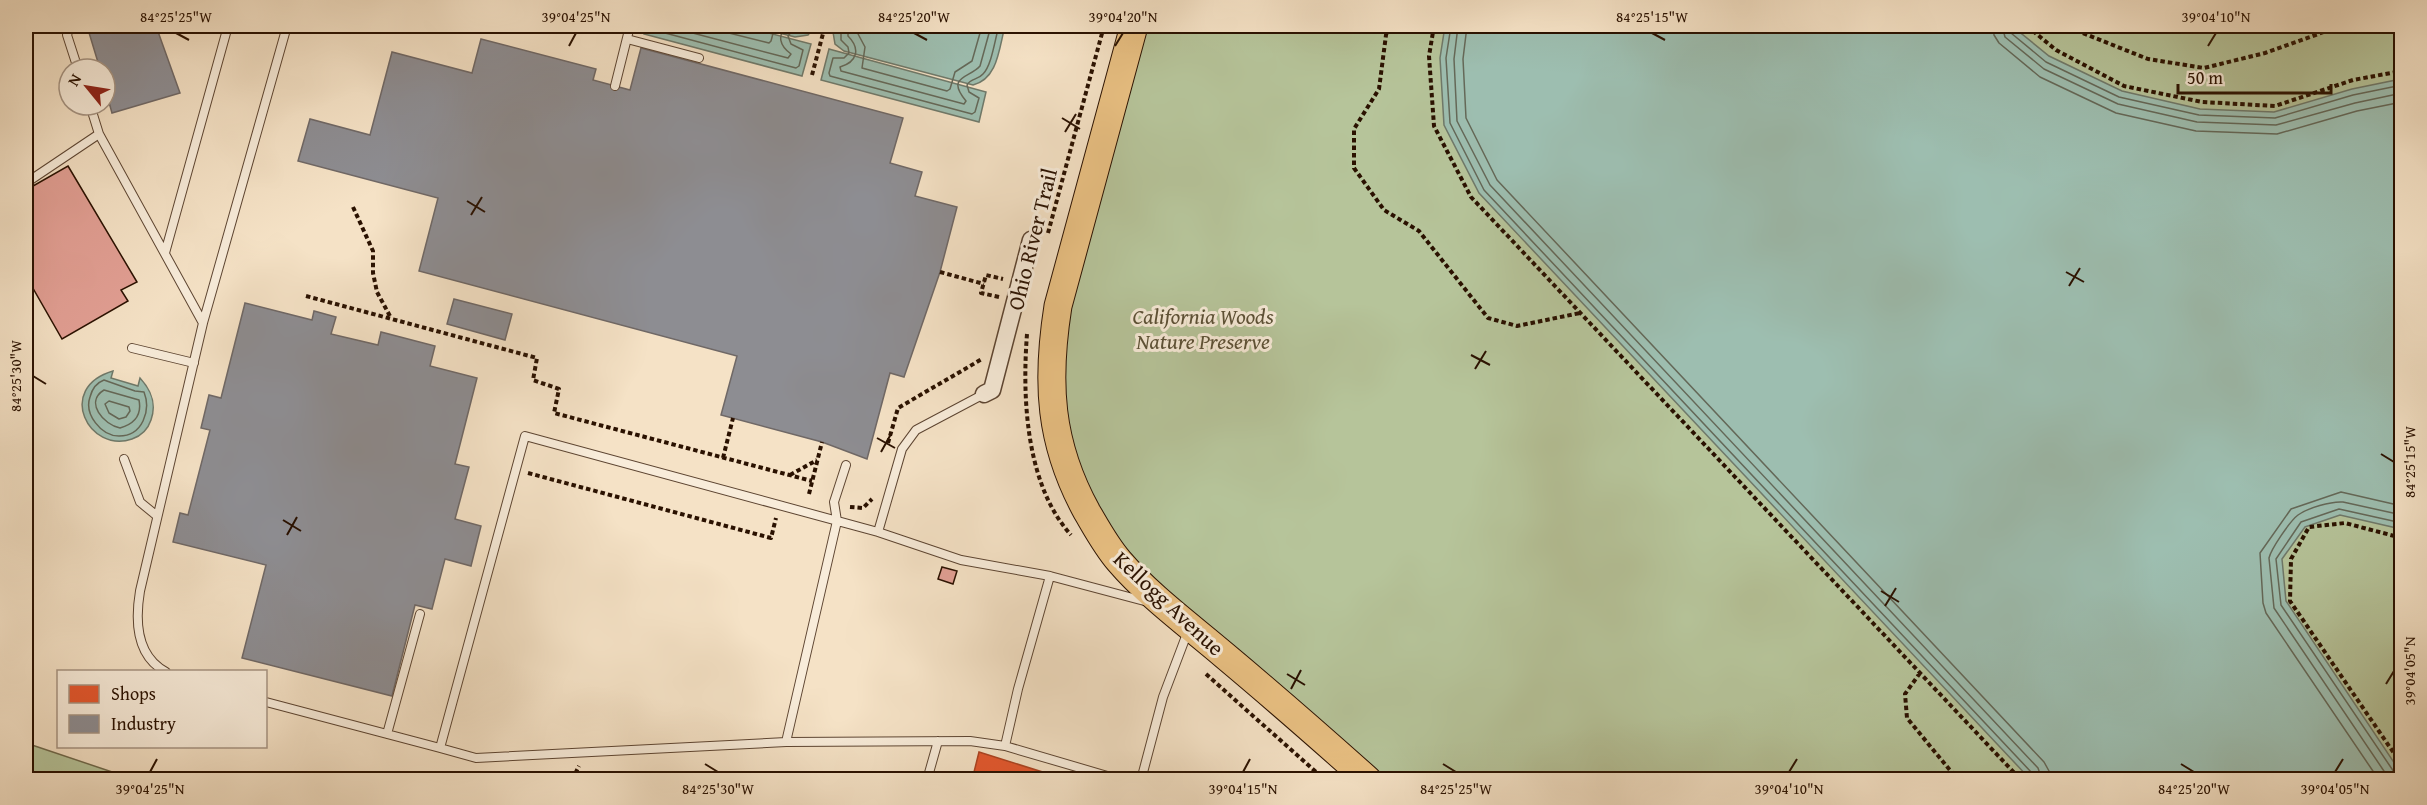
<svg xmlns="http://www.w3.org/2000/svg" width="2427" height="805" viewBox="0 0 2427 805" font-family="'Gentium Book Plus',serif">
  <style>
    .green { fill: #b6c49a; stroke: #706a4d; stroke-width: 1.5 }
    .water { fill: #9dbeb0; stroke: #6f796a; stroke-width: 1.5 }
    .shops { fill: #e4572e; stroke: #ac4220; stroke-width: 1.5 }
    .industry { fill: #8d8d92; stroke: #6f6866; stroke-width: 1.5 }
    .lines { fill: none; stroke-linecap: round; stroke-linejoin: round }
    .shore { stroke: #646858; stroke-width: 1.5 }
    .building { fill: #e29f94; stroke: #2a1100; stroke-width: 1.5 }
    .lane-casing { stroke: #5d4532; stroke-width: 10 }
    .street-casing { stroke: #5d4532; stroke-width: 19 }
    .primary-casing { stroke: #2a1100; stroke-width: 29 }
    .path { stroke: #2a1100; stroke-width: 4; stroke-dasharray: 4.5 3; stroke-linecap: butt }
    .lane { stroke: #f8ecda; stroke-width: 8 }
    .street { stroke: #f8ecda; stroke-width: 16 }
    .primary { stroke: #eac183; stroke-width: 27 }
    .ticks { fill: none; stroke: #2a1100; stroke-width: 2 }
    .labels { text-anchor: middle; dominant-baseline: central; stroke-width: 6; stroke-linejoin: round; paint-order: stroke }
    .street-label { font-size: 22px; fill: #2a1100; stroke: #f8ecda }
    .park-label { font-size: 22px; font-style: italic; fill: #5b5036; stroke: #f8ecda }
    .neatline { fill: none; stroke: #2a1100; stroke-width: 2 }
    .ticks-label { font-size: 15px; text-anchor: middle; fill: #2a1100 }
  </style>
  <rect width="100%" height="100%" fill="#f5e2c6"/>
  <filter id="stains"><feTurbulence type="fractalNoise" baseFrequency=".00333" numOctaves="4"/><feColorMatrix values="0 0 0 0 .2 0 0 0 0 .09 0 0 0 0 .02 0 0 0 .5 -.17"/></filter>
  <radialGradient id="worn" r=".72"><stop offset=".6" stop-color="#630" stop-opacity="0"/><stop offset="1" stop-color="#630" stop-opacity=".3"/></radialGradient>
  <path class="green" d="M1134 26H2401V779H1368L1102 538 1050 382Z
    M26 743 133 779H26Z"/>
  <path class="water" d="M646 26H742L811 44 802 76 644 34Z
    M751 26H815L808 35 795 37Z
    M835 26H1005C999 48 998 79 973 85L844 51 835 44 833 32Z
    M1445 26H2012L2049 56 2122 91 2200 109 2274 112 2352 89 2401 79V529L2340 515 2305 527 2282 559 2286 601 2401 773V779H2030L1479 193 1444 125 1440 58Z
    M829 49 986 92 979 122 821 80Z
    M113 371 111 378 138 386 140 378C151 390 157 403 151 420 148 429 141 436 132 439 89 454 55 388 113 371Z"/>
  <path class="shops" d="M979 752 1068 780H972Z"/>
  <path class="industry" d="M87 26H156L180 93 112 113 105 88V69H100Z
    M481 39 596 69 593 80 630 90 641 48 903 118 890 163 922 172 915 196 957 207 940 272 904 377 890 373 867 459 822 442 721 415 737 356 419 271 438 198 298 161 310 119 370 135 392 52 472 73Z
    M454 299 512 314 505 340 447 324Z
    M245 303 312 320 314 311 336 317 331 334 378 345 381 332 435 346 430 366 477 378 455 464 469 467 455 519 481 526 471 566 445 559 432 609 415 605 392 696 242 658 266 565 173 542 180 513 188 515 210 430 201 428 209 395 221 398Z"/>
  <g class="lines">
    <path class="shore" d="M652 26 654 30 796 68 799 66 803 50 791 44 788 36C793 28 802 33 808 26
      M666 26 788 58 791 54C780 46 776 35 788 26
      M701 26 769 43 771 41 775 26
      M841 26V40L848 47 849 53 844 58H833L829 73 830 76 972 114 975 112 979 98 969 92 967 85C971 78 978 80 983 74 992 65 995 38 999 26
      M848 26V36C861 49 857 62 840 67L841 71 964 104 966 101C945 76 970 78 980 66L991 26
      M857 26V32L865 47 862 68 947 91 950 89 955 72 972 61 982 26
      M1451 26 1446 58 1450 123 1484 190 2032 773 2034 780
      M1458 26 1454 59 1457 121 1490 185 2038 768 2042 780
      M1467 26 1463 59 1466 118 1497 180 2044 762 2049 771 2051 780
      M1993 26 1994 35 1999 43 2040 77 2116 113 2196 131 2277 134 2357 111 2402 102
      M2002 26 2005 37 2044 69 2118 104 2197 122 2276 125 2355 103 2402 93
      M2009 26 2011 33 2046 62 2119 97 2199 115 2275 118 2353 95 2402 85
      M104 380 135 391 144 392C151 410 143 436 119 436 101 436 84 414 90 397 92 389 96 383 104 380Z
      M104 390 139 400C142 415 134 424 120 428 104 425 84 402 104 390Z
      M109 401 129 407 130 411 126 417 119 419 109 413 105 404Z
      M2402 523 2339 509 2301 522 2276 559 2281 605 2394 772 2402 776
      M2379 780 2266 613 2263 603 2260 553 2291 509 2341 492 2402 506
      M2390 780 2274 608 2269 558C2271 549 2290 521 2298 515 2308 508 2331 501 2343 502L2402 515"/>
  </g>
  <path class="building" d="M68 166 137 282 121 290 128 301 62 339 26 276V190Z
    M942 567 957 571 953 584 938 579Z"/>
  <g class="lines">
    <defs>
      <path id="lane" d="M70 26 67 35 78 69
        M627 39 699 58
        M615 86 630 26
        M90 105 99 134 203 323 140 591C135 621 136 656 166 672
        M26 183 99 134
        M165 253 228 26
        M203 323 287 26
        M132 348 194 363
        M124 459 140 502 157 516
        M846 465 834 502 837 521 786 742 970 741 1005 746
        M878 532 902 449 916 430 984 394
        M266 702 440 748
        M387 734 420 614
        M786 742 476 758 440 748 525 436 878 532 961 560 1050 576
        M927 780 938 741
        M1121 780 1005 746 1018 689 1050 576 1148 602
        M1141 780 1163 697 1188 631"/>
      <path id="street" d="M984 394 992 390 1031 240"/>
      <path id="primary" d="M1134 26 1058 306C1046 382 1049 443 1087 512 1097 529 1106 546 1119 561 1148 595 1190 626 1224 655 1273 696 1321 738 1368 780"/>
    </defs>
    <use href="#lane" class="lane-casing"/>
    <use href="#street" class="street-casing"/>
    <use href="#primary" class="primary-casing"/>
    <path class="path" d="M1389 26 1386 35 1379 89 1354 129V168L1384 210 1419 231 1488 318 1517 326 1580 313
      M1434 26 1429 56 1434 126 1471 197 2021 780
      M2027 26 2056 50 2124 86 2202 102 2275 106 2353 80 2402 71
      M2070 26 2075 30 2148 59 2204 68 2265 53 2335 28 2382 26
      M812 75 825 26
      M353 207 373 251V273L377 292 391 318
      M1048 233 1104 26
      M940 272 984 284
      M306 296 537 358 533 380 559 389 554 413 812 481
      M999 297 981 293 986 275 1003 279
      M1027 334C1022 399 1026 485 1071 535
      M888 443 898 408 982 359
      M723 458 733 418
      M528 473 771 538 776 518
      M790 475 817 460
      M809 494 822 442
      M850 507 863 508 872 499
      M2402 538 2345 523 2309 527 2291 559 2290 601 2402 765
      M1920 673 1905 694 1907 718 1958 780
      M1206 674 1325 780
      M572 780 579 766"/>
    <use href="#lane" class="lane"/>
    <use href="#street" class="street"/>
    <use href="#primary" class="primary"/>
  </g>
  <path class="ticks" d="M176 33 189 40M914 33 927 40M1652 33 1665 40M569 46 576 33M1115 46 1123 33M2208 46 2216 33M1062 118 1080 129M1065 132 1076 114M467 201 485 212M471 215 482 197M2066 272 2084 282M2069 286 2080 268M1471 355 1490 365M1475 369 1486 351M33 376 46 384M877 438 895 448M881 452 891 434M2381 454 2394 462M283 520 301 531M287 535 297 517M1881 591 1899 602M1885 606 1896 588M1287 674 1305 685M2386 684 2394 671M1291 689 1301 670M705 764 718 772M1443 764 1456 772M2181 764 2194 772M150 772 157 759M1243 772 1250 759M1789 772 1797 759M2335 772 2343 759"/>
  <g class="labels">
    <g class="street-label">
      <text transform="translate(1032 239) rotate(-76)">Ohio River Trail</text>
      <text transform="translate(1169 603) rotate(43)">Kellogg Avenue</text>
    </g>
    <g class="park-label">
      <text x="1203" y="316">California Woods<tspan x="1203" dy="25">Nature Preserve</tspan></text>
    </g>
  </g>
  <rect width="2427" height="805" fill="none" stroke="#f5e2c6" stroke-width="66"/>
  <rect x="57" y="670" width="210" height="78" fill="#f8ecda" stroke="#a69483" stroke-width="1.5"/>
  <rect x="69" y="685" width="30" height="18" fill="#e4572e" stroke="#a69483" stroke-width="1.5"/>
  <text x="111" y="700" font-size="18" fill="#2a1100">Shops</text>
  <rect x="69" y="715" width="30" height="18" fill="#8d8d92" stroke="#a69483" stroke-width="1.5"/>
  <text x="111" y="730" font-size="18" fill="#2a1100">Industry</text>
  <g transform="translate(87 87) rotate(300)"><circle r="28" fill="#f8ecda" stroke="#a69483" stroke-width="1.5"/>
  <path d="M0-4.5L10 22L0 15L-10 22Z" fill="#8f2418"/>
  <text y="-9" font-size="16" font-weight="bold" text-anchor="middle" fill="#2a1100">N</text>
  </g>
  <path d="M2178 84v9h153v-9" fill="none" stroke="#2a1100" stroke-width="3"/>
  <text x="2187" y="84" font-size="18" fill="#2a1100" stroke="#f8ecda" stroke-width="4.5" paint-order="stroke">50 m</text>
  <rect x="33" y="33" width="2361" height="739" class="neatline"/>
  <g class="ticks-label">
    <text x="176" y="22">84°25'25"W</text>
    <text x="576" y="22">39°04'25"N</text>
    <text x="914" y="22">84°25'20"W</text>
    <text x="1123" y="22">39°04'20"N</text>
    <text x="1652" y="22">84°25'15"W</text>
    <text x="2216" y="22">39°04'10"N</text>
    <text transform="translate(16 376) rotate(-90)" y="5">84°25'30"W</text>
    <text transform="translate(2410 462) rotate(-90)" y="5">84°25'15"W</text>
    <text transform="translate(2410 671) rotate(-90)" y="5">39°04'05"N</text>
    <text x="150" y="794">39°04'25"N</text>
    <text x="718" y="794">84°25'30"W</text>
    <text x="1243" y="794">39°04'15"N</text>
    <text x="1456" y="794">84°25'25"W</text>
    <text x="1789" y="794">39°04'10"N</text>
    <text x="2194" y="794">84°25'20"W</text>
    <text x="2335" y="794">39°04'05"N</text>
  </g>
  <rect width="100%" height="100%" filter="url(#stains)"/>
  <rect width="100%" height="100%" fill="url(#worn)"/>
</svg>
